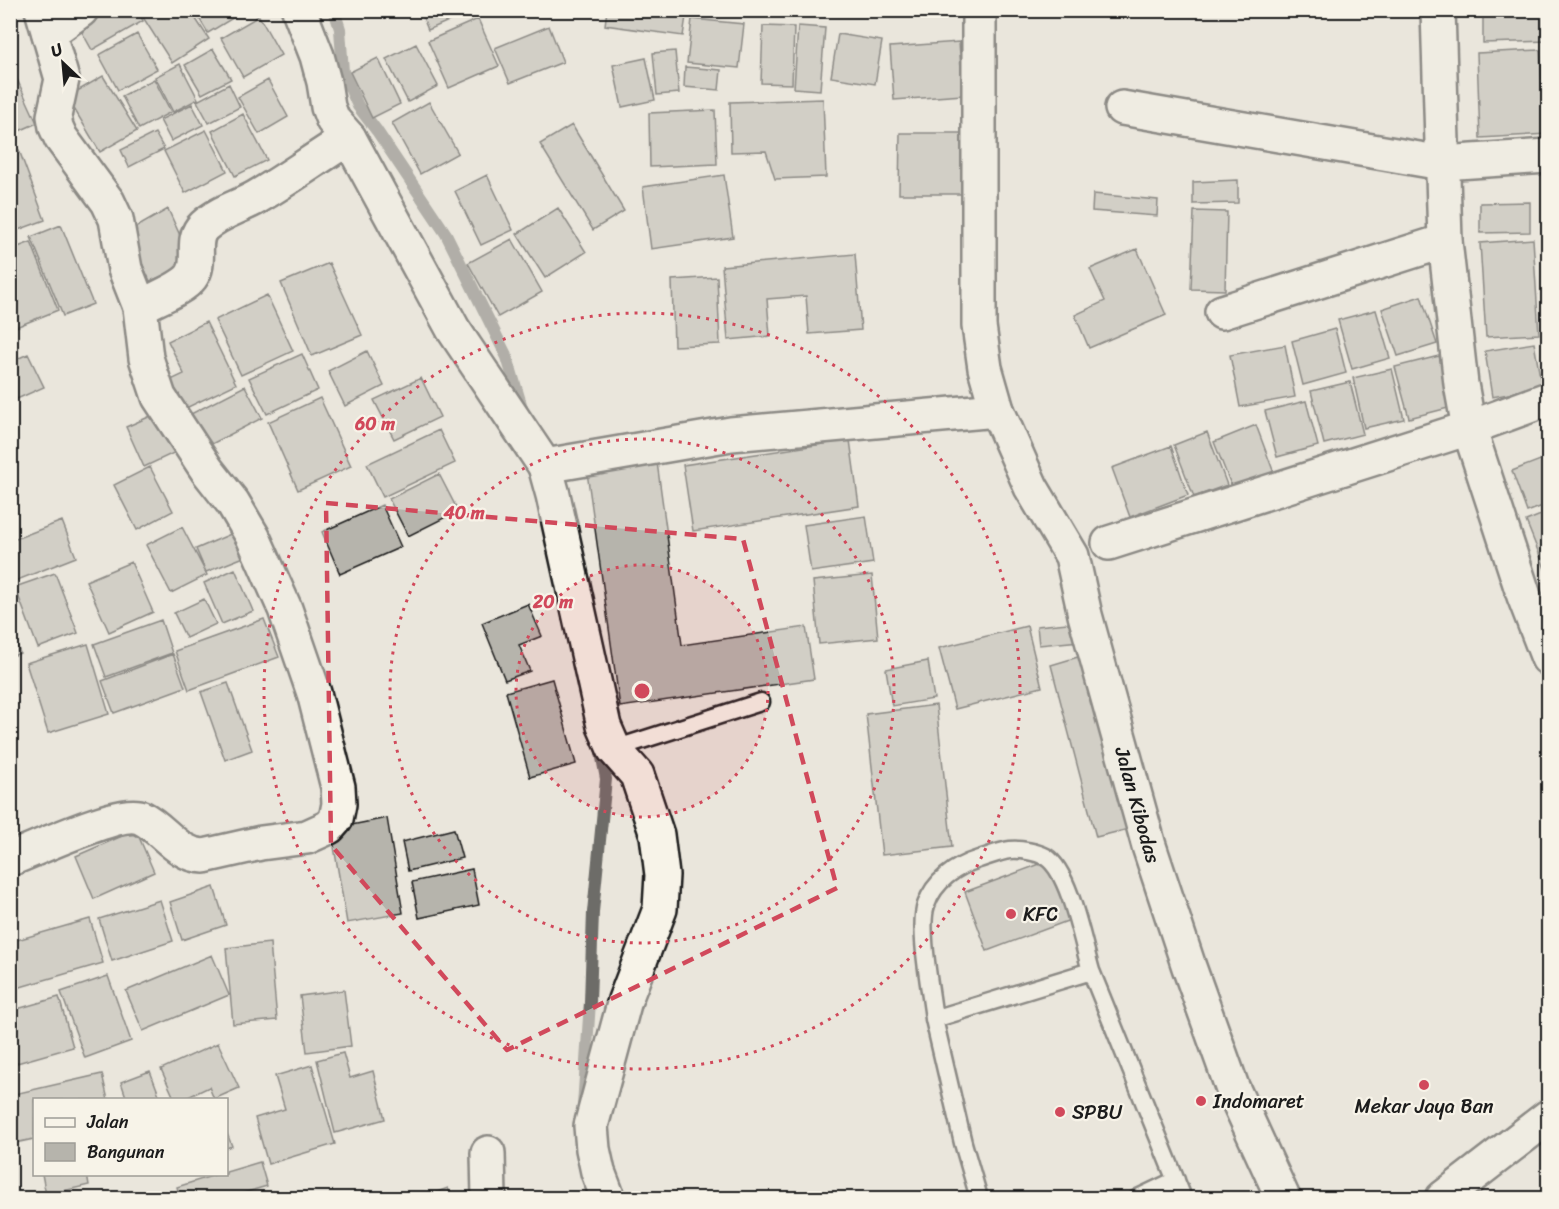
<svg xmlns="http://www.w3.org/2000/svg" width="1559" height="1209" viewBox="0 0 1559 1209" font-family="Sriracha,sans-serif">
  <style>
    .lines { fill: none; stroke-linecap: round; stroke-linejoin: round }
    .stream { stroke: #6d6c68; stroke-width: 12 }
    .building { fill: #b6b4ac; stroke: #1c1c1c; stroke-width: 1.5 }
    .service-casing { stroke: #1c1c1c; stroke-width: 21 }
    .minor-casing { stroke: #1c1c1c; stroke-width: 38 }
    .trunk-casing { stroke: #1c1c1c; stroke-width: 38 }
    .service { stroke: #f7f3e8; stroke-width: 16 }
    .minor { stroke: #f7f3e8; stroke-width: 33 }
    .trunk { stroke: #f7f3e8; stroke-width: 33 }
    .marked { fill: none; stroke: #d1495b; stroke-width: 4.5; stroke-dasharray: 12 8; stroke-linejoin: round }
    .ring { fill: none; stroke: #d1495b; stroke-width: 3; stroke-dasharray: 3 6 }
    .poi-dot { fill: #d1495b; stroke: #f7f3e8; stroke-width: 2 }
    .labels { text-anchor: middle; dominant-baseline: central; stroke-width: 4.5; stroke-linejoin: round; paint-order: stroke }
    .street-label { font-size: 20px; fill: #1c1c1c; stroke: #f7f3e8 }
    .poi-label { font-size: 20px; fill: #1c1c1c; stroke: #f7f3e8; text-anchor: start }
    .centre { fill: #d1495b; stroke: #f7f3e8; stroke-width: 3 }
    .ring-label { font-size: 18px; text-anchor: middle; font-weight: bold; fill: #d1495b; stroke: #f7f3e8; stroke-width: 4.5; stroke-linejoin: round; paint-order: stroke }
  </style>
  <rect width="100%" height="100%" fill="#eae6dc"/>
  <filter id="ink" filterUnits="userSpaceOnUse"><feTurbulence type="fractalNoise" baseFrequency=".0167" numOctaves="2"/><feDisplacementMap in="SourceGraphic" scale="12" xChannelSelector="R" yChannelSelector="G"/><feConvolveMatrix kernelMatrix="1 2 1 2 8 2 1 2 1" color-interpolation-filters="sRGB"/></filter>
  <g filter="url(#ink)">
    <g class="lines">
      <path class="stream" d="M334 10 340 29 343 72 358 106 377 131 446 234 507 357 523 411
        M583 1106 590 1002 593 912 606 779 600 747"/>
    </g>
    <path class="building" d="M98 10H137L143 21 92 50 77 23Z
      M190 10 209 39 172 63 139 11Z
      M194 10H246L208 33Z
      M420 10H474L428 30Z
      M607 10H687L683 36 605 25Z
      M1483 10H1548V41L1483 43Z
      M259 16 281 55 243 77 221 38Z
      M478 19 499 66 449 88 428 41Z
      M692 19 744 24 739 68 687 63Z
      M549 26 563 62 510 83 495 48Z
      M763 26 794 27 792 84 761 83Z
      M798 26 825 28 820 90 794 88Z
      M137 34 157 69 118 90 99 55Z
      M838 34 882 41 875 84 831 77Z
      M959 42 963 95 894 100 890 47Z
      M416 44 438 86 408 102 386 59Z
      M213 49 231 79 202 94 185 65Z
      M1540 50 1543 107 1548 106V134L1480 138 1477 53Z
      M675 51 679 93 657 95 653 53Z
      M378 58 400 104 372 118 350 72Z
      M646 58 655 100 622 107 613 65Z
      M10 64 37 123 10 135Z
      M180 64 198 99 173 112 155 77Z
      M685 67 721 70 719 90 684 87Z
      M103 76 137 131 100 152 67 97Z
      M154 79 171 112 139 129 122 96Z
      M268 80 288 117 259 134 238 97Z
      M229 84 240 107 209 123 197 101Z
      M823 99 826 177 775 179 766 151 731 152 730 102Z
      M429 102 458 153 420 174 392 123Z
      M192 104 203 125 171 141 160 120Z
      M715 110 717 164 650 167 649 113Z
      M243 114 267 160 235 176 212 131Z
      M572 125 624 211 593 230 540 144Z
      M206 130 227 171 185 193 164 151Z
      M155 133 164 149 129 167 121 150Z
      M900 133H962L961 194H899Z
      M19 150 45 220 10 233V154Z
      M487 175 513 230 481 245 455 191Z
      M724 175 733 237 651 249 643 187Z
      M1238 180V203L1193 204V182Z
      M1093 194 1158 200 1157 216 1092 211Z
      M1530 202V232L1480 233V203Z
      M558 208 586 252 545 278 517 234Z
      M168 209 193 264 150 281 128 232Z
      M1194 211 1227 212 1225 290 1191 289Z
      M61 225 93 304 63 316 31 237Z
      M512 239 542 292 498 317 468 263Z
      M1533 239 1539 334 1486 337 1480 243Z
      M31 242 58 310 16 327 10 313V250Z
      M1137 249 1166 315 1089 348 1075 315 1105 301 1090 269Z
      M855 254 861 330 809 334 806 296 767 299 770 336 728 340 722 266Z
      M329 263 362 335 312 356 281 283Z
      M717 277 720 344 674 346 672 280Z
      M267 295 293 351 241 375 215 320Z
      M1421 296 1437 344 1398 356 1382 309Z
      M1376 310 1390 358 1352 369 1338 320Z
      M206 322 236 384 184 409 171 380 184 374 168 341Z
      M1335 329 1346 373 1303 385 1292 341Z
      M1534 343 1542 388 1492 397 1485 351Z
      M1285 345 1295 397 1240 407 1230 355Z
      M367 351 384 386 345 406 328 371Z
      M28 354 44 387 10 402V362Z
      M302 354 318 390 267 414 249 378Z
      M1439 356 1452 407 1409 418 1395 367Z
      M1392 369 1404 419 1364 428 1353 378Z
      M421 378 440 417 394 439 374 400Z
      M1350 382 1363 434 1324 444 1311 391Z
      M245 386 262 418 204 448 187 416Z
      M320 398 351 466 298 490 268 422Z
      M1306 401 1318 446 1277 457 1265 411Z
      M160 412 178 451 144 467 126 427Z
      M1256 425 1274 473 1233 490 1214 442Z
      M439 430 455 463 383 497 367 464Z
      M1207 432 1227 485 1194 497 1174 445Z
      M850 440 859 506 693 531 683 465Z
      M1171 446 1188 495 1130 517 1112 468Z
      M656 455 682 645 806 627 814 679 620 707 586 465Z
      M1548 457V504L1527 512 1512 471Z
      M150 467 173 511 137 530 114 485Z
      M439 474 458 511 408 536 389 499Z
      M382 505 401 547 340 574 322 532Z
      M1548 512V576L1526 521Z
      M866 516 873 563 811 572 804 525Z
      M62 521 76 557 10 583V541Z
      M182 527 207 575 171 593 146 545Z
      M240 530 249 555 206 572 196 549Z
      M131 562 153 612 109 632 86 581Z
      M235 569 253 611 222 624 204 583Z
      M55 573 78 633 38 648 15 587Z
      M872 575 878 638 819 644 813 581Z
      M204 599 216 624 186 638 174 613Z
      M528 604 542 636 519 645 530 671 505 680 482 623Z
      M264 619 279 657 189 690 175 651Z
      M161 620 172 653 106 677 94 644Z
      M1078 622 1080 641 1039 645 1037 626Z
      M10 626 20 653 10 657Z
      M1027 626 1042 687 955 709 939 648Z
      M88 644 109 714 48 733 26 663Z
      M173 654 185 687 114 713 102 681Z
      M1088 654 1133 828 1096 837 1051 665Z
      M928 661 934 699 892 706 886 669Z
      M552 679 576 764 530 777 506 692Z
      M228 683 252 750 225 760 201 692Z
      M936 705 952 847 882 855 866 714Z
      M387 818 403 913 347 923 331 829Z
      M454 829 462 858 408 871 402 842Z
      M136 830 154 872 94 899 76 856Z
      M1048 861 1070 920 987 951 965 892Z
      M472 869 479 905 419 918 412 882Z
      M214 887 226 925 182 940 170 902Z
      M160 900 173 941 112 961 99 919Z
      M90 919 103 963 10 990V942Z
      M270 943 277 1020 233 1024 226 948Z
      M212 955 229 995 143 1031 126 991Z
      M108 976 131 1041 85 1058 61 992Z
      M344 990 351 1046 307 1052 300 996Z
      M59 997 73 1047 10 1065V1011Z
      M218 1043 239 1088 214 1099 209 1087 182 1100H175L161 1069Z
      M343 1053 350 1078 373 1071 385 1119 335 1133 317 1060Z
      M312 1065 335 1144 268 1164 255 1118 285 1109 275 1076Z
      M150 1071 161 1100H127L121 1082Z
      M102 1074 108 1100H34V1142V1139L10 1144V1095Z
      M226 1131 232 1146 226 1148Z
      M260 1162 267 1186 226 1198H180L177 1187 218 1174H226V1172Z
      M42 1174H87L89 1185 46 1195Z
      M448 1188 452 1198H421Z"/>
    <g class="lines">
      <defs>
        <path id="service" d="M614 749 761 702
          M934 1019C931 992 918 928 926 905 934 881 956 866 979 859 989 856 1000 851 1010 850 1021 849 1037 852 1046 857 1070 872 1083 944 1091 971
          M979 1198 963 1143 934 1019 1091 971 1183 1198
          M1138 1198 1176 1180"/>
        <g id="minor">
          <path d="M42 10 62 79 54 116 56 127 61 138 108 202 116 219 125 269 140 307"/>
          <path d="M299 10 317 56 324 82 328 107 333 120 349 138 453 329 545 466 553 495 604 726 614 749 637 775 657 835 662 875 660 909 625 1000 591 1126 593 1149 598 1172 608 1198"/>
          <path id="s1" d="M979 10V326L985 368 997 410 1031 487 1072 556 1085 615 1149 846 1189 967 1232 1087 1283 1198"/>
          <path d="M1438 10 1445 241 1461 384 1469 428 1524 596 1548 658"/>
          <path d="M49 33 81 10"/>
          <path d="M1122 108 1442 163 1548 156"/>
          <path d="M1222 312 1445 241"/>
          <path d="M545 466 731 434 997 410"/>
          <path d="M1109 543 1469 428 1548 399"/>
          <path d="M10 859C34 850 122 808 142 818 164 829 177 855 204 856L261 843 307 837 329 827 336 819 339 804 338 787 314 693 285 609 253 537 233 503 207 470 159 397 146 358 140 307C154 299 182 289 191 277 203 261 189 240 204 226 219 212 240 207 257 197 288 179 318 157 349 138"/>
          <path d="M488 1153 489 1198"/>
        </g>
        <path id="trunk" d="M1443 1198 1548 1117"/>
      </defs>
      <use href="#service" class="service-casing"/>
      <use href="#minor" class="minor-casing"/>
      <use href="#trunk" class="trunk-casing"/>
      <use href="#service" class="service"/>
      <use href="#minor" class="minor"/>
      <use href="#trunk" class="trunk"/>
    </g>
  </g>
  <path d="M0 0H1559V1209H0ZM326 503 743 539 837 888 507 1050 331 845Z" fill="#eae6dc" fill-opacity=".55" fill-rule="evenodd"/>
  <path class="marked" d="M326 503 743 539 837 888 507 1050 331 845Z"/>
  <circle cx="642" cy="691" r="126" fill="#d1495b" fill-opacity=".12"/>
  <g class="ring">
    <circle cx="642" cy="691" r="126"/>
    <circle cx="642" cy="691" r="252"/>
    <circle cx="642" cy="691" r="378"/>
  </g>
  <g class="poi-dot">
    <circle cx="1011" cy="914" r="6"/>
    <circle cx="1424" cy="1085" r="6"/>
    <circle cx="1201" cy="1101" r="6"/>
    <circle cx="1060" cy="1112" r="6"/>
  </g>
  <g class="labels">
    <g class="street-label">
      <text stroke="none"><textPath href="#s1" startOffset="824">Jalan Kibodas</textPath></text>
    </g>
    <g class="poi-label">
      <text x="1023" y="914">KFC</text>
      <text x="1213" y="1101">Indomaret</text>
      <text x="1424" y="1106" text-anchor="middle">Mekar Jaya Ban</text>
      <text x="1072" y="1112">SPBU</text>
    </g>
  </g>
  <circle cx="642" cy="691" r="9" class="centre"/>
  <g class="ring-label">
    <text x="375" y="430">60 m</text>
    <text x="464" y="519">40 m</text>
    <text x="553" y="608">20 m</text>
  </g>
  <rect width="1559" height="1209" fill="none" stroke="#f7f3e8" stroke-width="36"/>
  <rect x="18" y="18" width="1523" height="1173" fill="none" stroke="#1c1c1c" stroke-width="2" filter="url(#ink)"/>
  <rect x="33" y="1098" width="195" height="78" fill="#f7f3e8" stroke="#9f9d96" stroke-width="1.5"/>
  <rect x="45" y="1118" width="30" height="9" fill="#f7f3e8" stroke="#9f9d96" stroke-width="1.5"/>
  <text x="87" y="1128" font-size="18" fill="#1c1c1c">Jalan</text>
  <rect x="45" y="1143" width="30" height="18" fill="#b6b4ac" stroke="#9f9d96" stroke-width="1.5"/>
  <text x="87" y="1158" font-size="18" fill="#1c1c1c">Bangunan</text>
  <g transform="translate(63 63) rotate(334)" stroke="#f7f3e8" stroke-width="4.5" paint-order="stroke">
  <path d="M0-4.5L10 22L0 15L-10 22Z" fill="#1c1c1c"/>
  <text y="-9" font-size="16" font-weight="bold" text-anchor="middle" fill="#1c1c1c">U</text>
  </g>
</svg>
